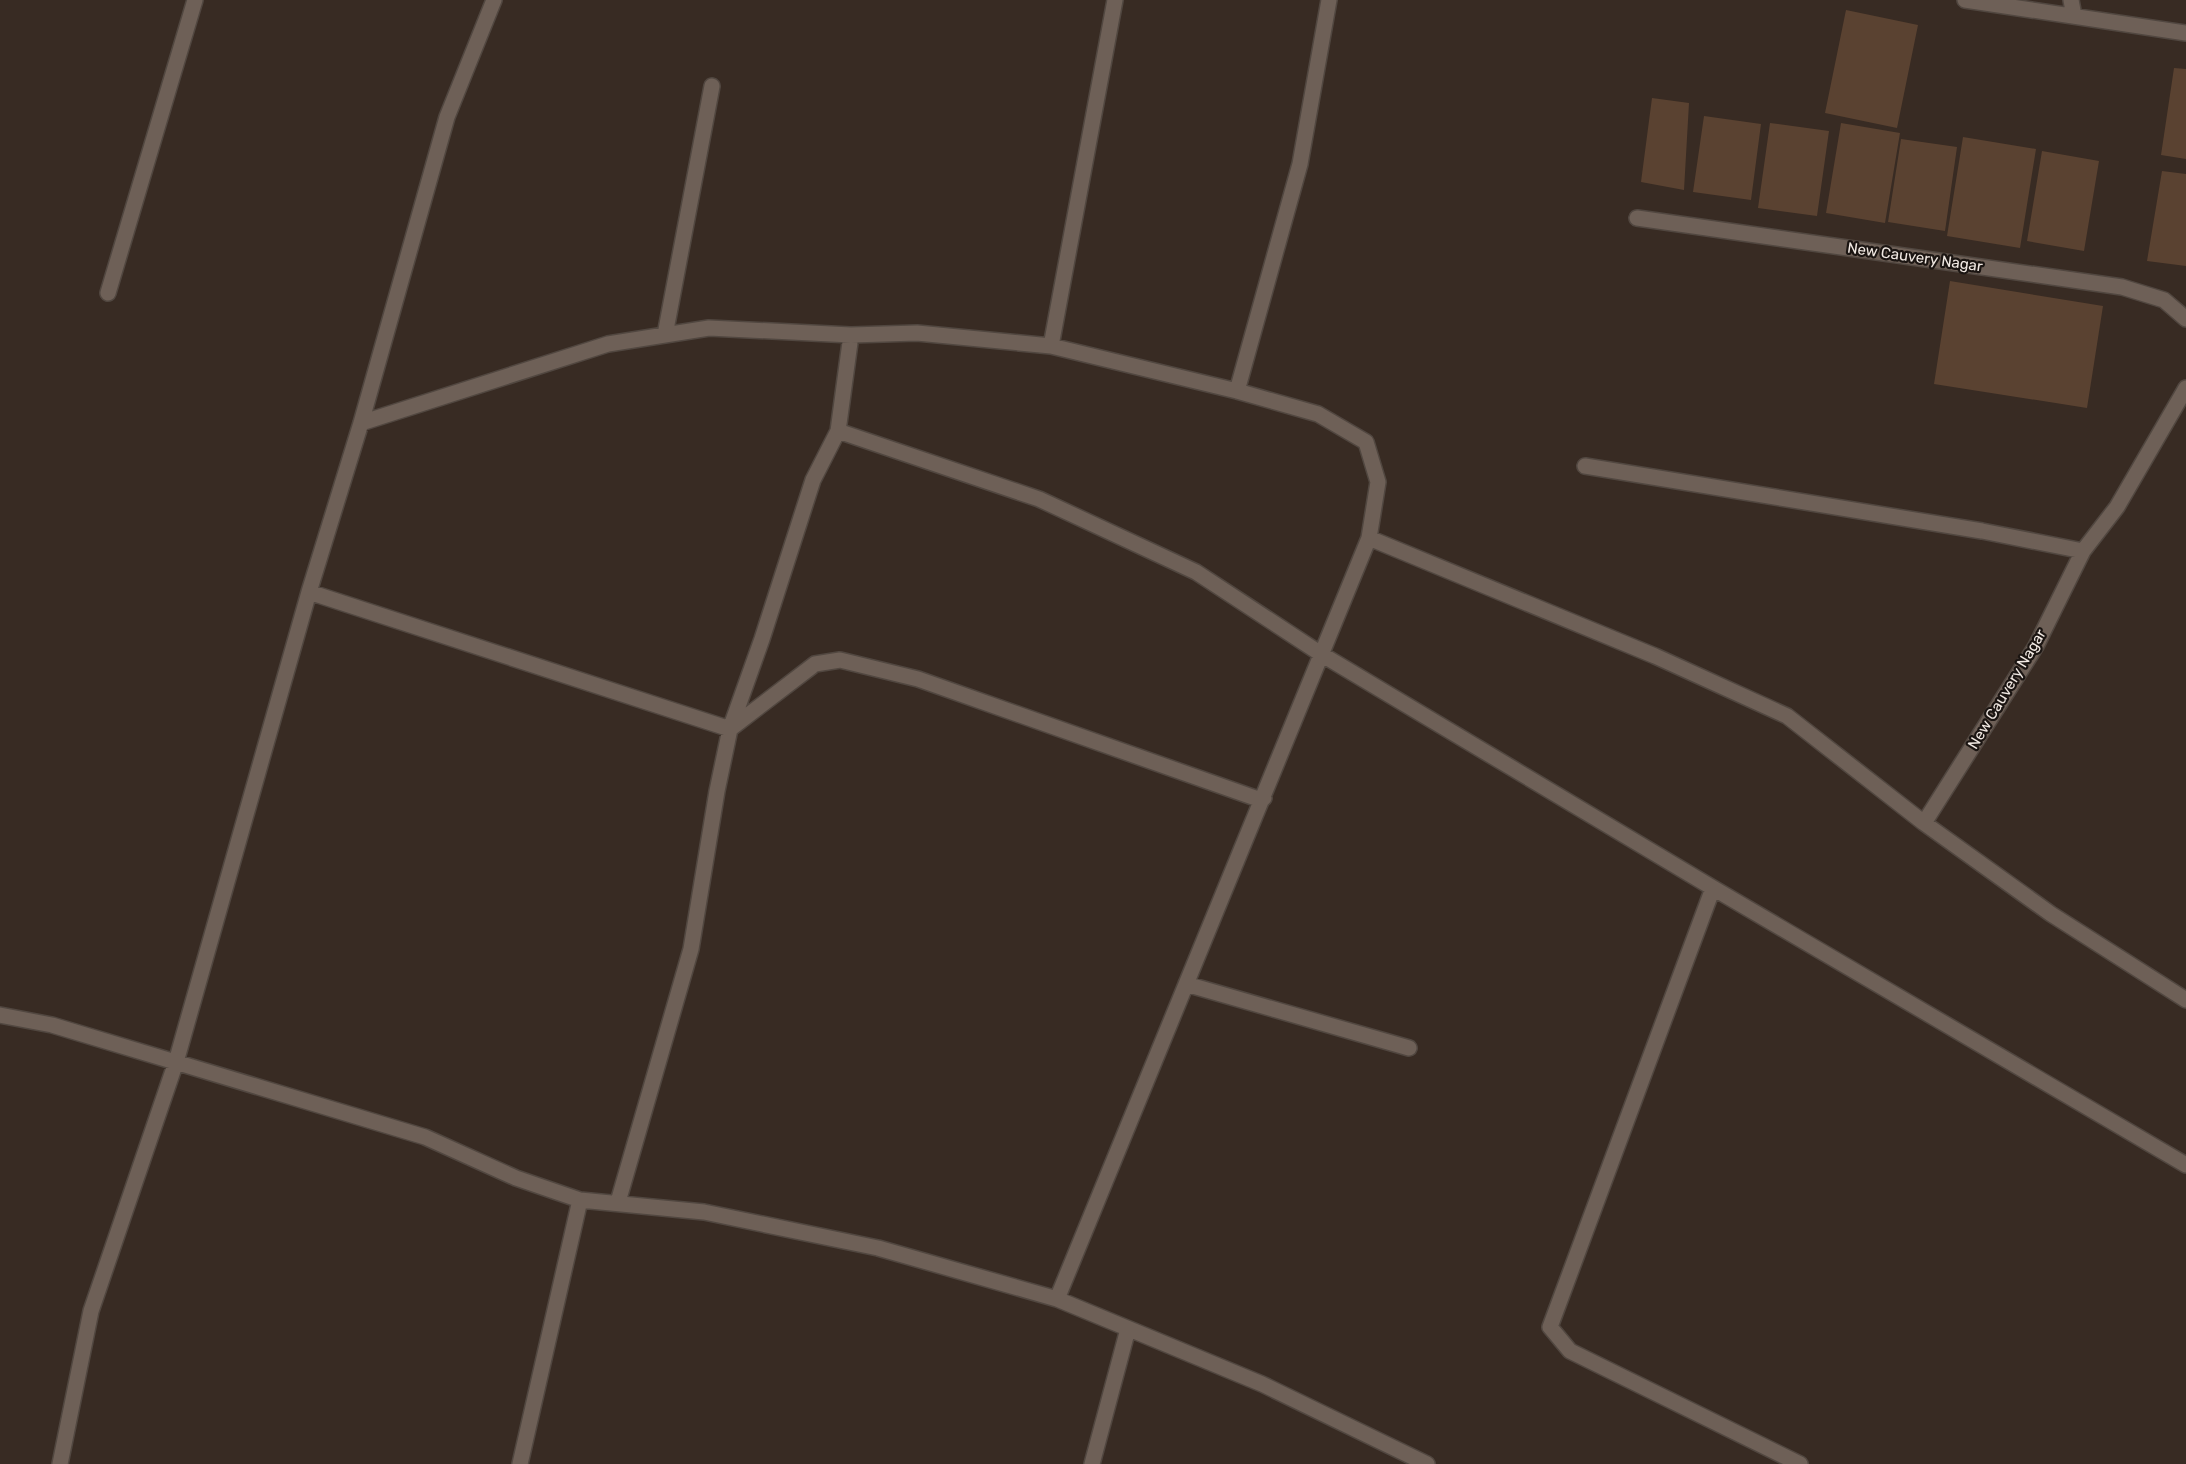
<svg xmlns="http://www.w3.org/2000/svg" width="2186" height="1464" viewBox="0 0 2186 1464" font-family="Rubik,sans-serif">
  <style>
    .building { fill: #5a4231 }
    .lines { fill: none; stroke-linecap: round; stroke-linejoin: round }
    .minor-casing { stroke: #514740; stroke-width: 18 }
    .minor { stroke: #6e6057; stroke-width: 15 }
    .labels { text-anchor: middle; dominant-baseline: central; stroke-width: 4.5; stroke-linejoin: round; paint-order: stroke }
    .street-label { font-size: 15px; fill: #f1e9e3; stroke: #1b1512 }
  </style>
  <rect width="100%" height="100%" fill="#382b23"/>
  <path class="building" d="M1846 10 1918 25 1897 128 1825 113Z
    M2174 68 2186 69V159L2161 155Z
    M1652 98 1689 103 1684 190 1641 182Z
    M1704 116 1761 124 1751 200 1693 192Z
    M1770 123 1829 131 1817 216 1758 208Z
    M1841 123 1900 133 1885 223 1826 213Z
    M1963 137 2036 149 2020 248 1947 236Z
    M1901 139 1957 147 1945 231 1888 222Z
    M2042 151 2099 161 2084 251 2027 241Z
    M2162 171 2186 174V266L2147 261Z
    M1950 281 2103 306 2087 408 1934 384Z"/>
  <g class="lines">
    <defs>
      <path id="minor" d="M1965 0 2186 33
        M2071 0 2074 16
        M1637 218 2122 287 2164 300 2186 319
        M108 293 195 0
        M665 335 712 86
        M1051 346 1115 0
        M1237 391 1300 164 1329 0
        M361 423 608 344 709 328 851 335 917 333 1051 346 1237 391 1318 414 1366 442 1378 482 1369 538 1057 1299
        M838 431 1039 499 1196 572 1321 654 1713 888 2186 1165
        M1585 466 1982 531 2083 551
        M1369 538 1655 656 1787 716 1924 823 2051 914 2186 1000
        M309 592 730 729 717 791 691 949 618 1202
        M730 729 815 664 840 660 918 679 1261 800 1264 798
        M730 729 762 639 813 480 838 431 851 335
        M1924 823 2036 646 2083 551 2117 507 2186 388
        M1713 888 1550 1327 1570 1351 1800 1464
        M1186 984 1409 1048
        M0 1015 52 1025 425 1137 516 1178 580 1200 704 1212 878 1248 1057 1299 1262 1384 1427 1464
        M60 1464 91 1311 176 1062 309 592 361 423 447 117 494 0
        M520 1464 580 1200
        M1092 1464 1128 1329"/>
    </defs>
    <use href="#minor" class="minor-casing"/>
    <use href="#minor" class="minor"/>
  </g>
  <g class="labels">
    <g class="street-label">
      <text transform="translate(1915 257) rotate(8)">New Cauvery Nagar</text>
      <text transform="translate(2007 689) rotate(-59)">New Cauvery Nagar</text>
    </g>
  </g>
</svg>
